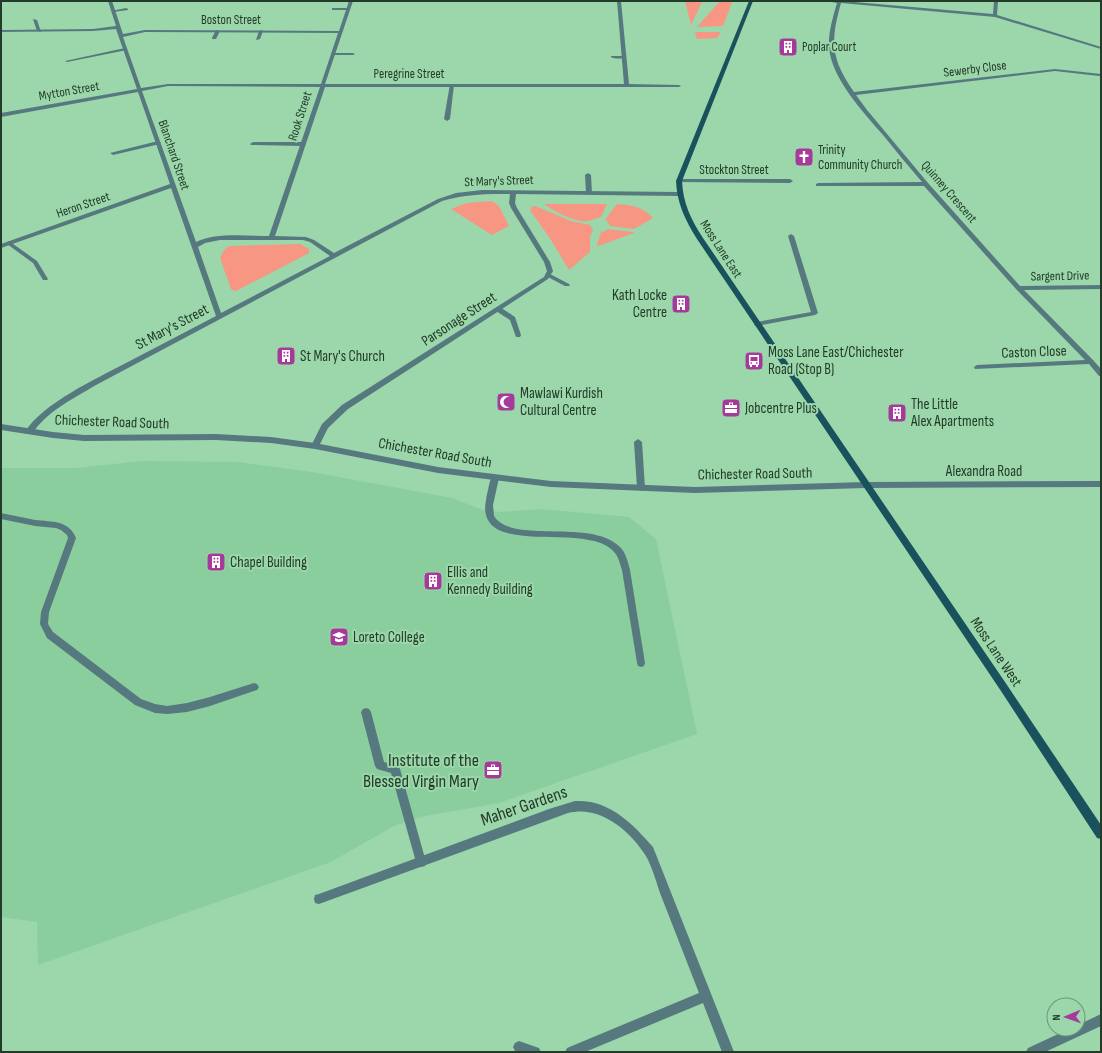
<svg xmlns="http://www.w3.org/2000/svg" width="1102" height="1053" viewBox="0 0 1102 1053" font-family="'Sofia Sans Condensed',sans-serif">
  <style>
    .built { fill: #8bce9d }
    .green { fill: #f79683 }
    .lines { fill: none; stroke-linecap: round; stroke-linejoin: round }
    .service { fill: #56787f; fill-rule: evenodd }
    .minor { fill: #56787f; fill-rule: evenodd }
    .tertiary { fill: #56787f; fill-rule: evenodd }
    .secondary { fill: #19525c; fill-rule: evenodd }
    .labels { text-anchor: middle; dominant-baseline: central; stroke-width: 4; stroke-linejoin: round; paint-order: stroke }
    .far-street-label { font-size: 13px; fill: #233b29; stroke: #9bd7aa }
    .far-poi-label { font-size: 13px; fill: #233b29; stroke: #9bd7aa; text-anchor: start }
    .poi-label { font-size: 15px; fill: #233b29; stroke: #9bd7aa; text-anchor: start }
    .street-label { font-size: 15px; fill: #233b29; stroke: #9bd7aa }
    .near-poi-label { font-size: 18px; fill: #233b29; stroke: #9bd7aa; text-anchor: end }
    .near-street-label { font-size: 18px; fill: #233b29; stroke: #9bd7aa }
  </style>
  <rect width="100%" height="100%" fill="#9bd7aa"/>
  <path class="built" d="M142 461 238 462 312 472 452 498 483 510 502 512 541 509 629 517 656 539 697 734 499 803 425 816 394 826 331 862 38 965 37 922 1 917V468H77Z"/>
  <path class="green" d="M685 1H710L708 2H702L691 25Z
    M720 1 732 2 723 26 697 27Z
    M695 32H721L717 38 697 39Z
    M492 201 499 206 509 226 492 235 451 209 467 203Z
    M544 204H607L601 217C597 218 592 220 588 221 576 223 553 211 544 204Z
    M617 204C632 205 643 207 653 218L634 229 610 226 607 221 605 220Z
    M533 206H535L571 221 590 225 593 230 590 237V252L569 270 551 240 530 210Z
    M607 229 633 232 634 233 598 246 597 245 601 232 606 231Z
    M300 244 309 249V253L238 290 235 291 231 289 220 258 224 250 229 246Z"/>
  <g class="lines">
    <path class="service" d="M126 8 128 9V10L113 12 111 11Z
      M334 8H348L350 9 348 10H332V8Z
      M33 19 37 20 41 32 37 31Z
      M216 30 220 31 216 39H212V38Z
      M261 30 263 31 260 39 256 40 259 31Z
      M125 48H127V50L67 62 65 61Z
      M331 53H353L355 54 353 55H333L331 54Z
      M611 56H624L626 57C623 59 614 59 611 57Z
      M450 84 454 85 450 119 447 121 444 119Z
      M158 141 161 143 160 144 113 155 110 153Z
      M253 142H303L306 144 303 146 251 145 250 144Z
      M588 173 591 175 592 193 589 195 586 193 585 175Z
      M791 234 794 236 818 313 815 315 757 326H755L754 324 757 322 811 312 788 236Z
      M9 241 37 261 48 279 47 280H43L33 263 7 244 6 243Z
      M548 273 569 284 570 285 569 286H565L546 276 545 275Z
      M496 307H500L515 317 521 335 520 337H516L510 320 496 311Z
      M638 439 642 442 645 488 641 491 637 488 634 442Z
      M495 475 499 478 493 505 494 516C512 545 593 517 621 548 626 554 628 562 630 570L645 663 644 666 641 667 638 666 637 663 622 570C620 564 619 558 615 553 591 522 496 554 486 515 484 508 486 501 487 494 489 488 489 477 495 475Z
      M1 513C12 515 24 518 35 520 52 522 69 520 76 538L49 612 48 624 53 632 141 699 155 704 167 706 187 703 210 697 254 683 257 684 259 687 257 690 210 706 187 712 167 714 155 713 135 705 47 638 40 624 41 612 68 538 67 535 61 530 56 528 35 526 1 519Z
      M366 708 369 709 371 712 384 762 398 766 400 769 426 862 425 866 421 867 417 866 416 862 391 773 377 769 375 766 361 712 363 709Z"/>
    <path class="minor" d="M108 1H112L123 34 145 30 339 31 349 1H353L325 84H624L617 1H621L629 84 679 85 681 86 679 87H325L275 236 306 237 314 240 334 253 438 199 456 193 482 190 678 192 681 194 678 196 516 194 515 203 517 208 550 262 553 271 548 279 348 409 328 428 318 448H312L311 446 322 424 342 405 544 277 547 271 544 262 511 208 509 203 510 194C487 194 465 194 442 201L96 385C73 399 47 411 32 434H26L25 432C43 403 96 379 126 363 156 347 186 332 216 316L171 188 1 248V244L170 184 138 92 1 117V113L137 89 116 29 93 31 1 32V30L93 29 116 26ZM145 32 338 33 321 84H168L141 88 123 37ZM168 86 320 87 269 236C247 236 215 232 196 242L142 91ZM220 240H303L310 242 330 256 221 313 198 247 205 243Z
      M827 1H843L993 14 994 1H998L997 15 1101 47V49L995 17 841 3C830 42 831 59 854 92L1055 69 1101 74V76H1099L1055 71 856 95 867 110 928 183 1020 286 1101 285V289L1024 290 1093 360 1101 369V376H1099L1089 364 975 369 974 367 977 365 1085 360 1016 289 924 186H816V184L818 183 922 182C909 167 896 151 883 135 863 112 832 79 829 48 828 33 833 17 837 3Z
      M679 179H790L793 181 790 183 677 182V180Z
      M575 801C609 799 633 824 653 847L734 1052H722L703 1003 585 1052H565L567 1048 699 993C686 960 673 926 660 893 656 881 651 863 644 853 628 829 599 805 568 813L319 904 315 903 314 899 315 895 319 894 549 809Z
      M1101 1014V1026L1045 1052H1026L1028 1048 1069 1029H1078V1025Z
      M519 1041 539 1048 541 1052 515 1051 513 1047 515 1043Z"/>
    <path class="tertiary" d="M1 424 53 432 84 435 216 434 271 437 315 443 438 467 551 481 695 487 866 482 1101 481V487L866 488 695 493 551 487 438 473 315 449 271 443 216 440 84 441 53 438 1 430Z"/>
    <path class="secondary" d="M749 1H753L682 181C683 203 691 220 703 238L1007 685 1101 825V839L1097 838 1001 691 697 239C685 220 677 203 676 181Z"/>
  </g>
  <defs>
    <symbol id="building-square" viewBox="-11 -11 22 22"><rect x="-9" y="-9" width="18" height="18" rx="4" fill="#a53a9b" stroke="#9bd7aa"/><path d="M-4-6H4V6H1V3H-1V6H-4ZM-2.5-4.3h1.7v1.8h-1.7ZM.8-4.3h1.7v1.8H.8ZM-2.5-1h1.7V.8h-1.7ZM.8-1h1.7V.8H.8Z" fill="#fff"/></symbol>
    <symbol id="church-square" viewBox="-11 -11 22 22"><rect x="-9" y="-9" width="18" height="18" rx="4" fill="#a53a9b" stroke="#9bd7aa"/><path d="M-1.2-6h2.4v3.5h3.3v2.4h-3.3V6h-2.4V-.1h-3.3v-2.4h3.3Z" fill="#fff"/></symbol>
    <symbol id="bus-square" viewBox="-11 -11 22 22"><rect x="-9" y="-9" width="18" height="18" rx="4" fill="#a53a9b" stroke="#9bd7aa"/><path d="M-5-6H5V4H4V6H2V4H-2V6H-4V4H-5ZM-3.5-4V0h7V-4ZM-3.5 1.2v1.5H-2V1.2ZM2 1.2v1.5H3.5V1.2Z" fill="#fff"/></symbol>
    <symbol id="mosque-square" viewBox="-11 -11 22 22"><rect x="-9" y="-9" width="18" height="18" rx="4" fill="#a53a9b" stroke="#9bd7aa"/><path d="M3.5-4.9A6 6 0 1 0 3.5 4.9A5 5 0 1 1 3.5-4.9Z" fill="#fff"/></symbol>
    <symbol id="office-square" viewBox="-11 -11 22 22"><rect x="-9" y="-9" width="18" height="18" rx="4" fill="#a53a9b" stroke="#9bd7aa"/><path d="M-6-3h4V-5.5h4V-3h4V5H-6ZM-1-4.5V-3h2v-1.5ZM-6 0V1H6V0Z" fill="#fff"/></symbol>
    <symbol id="university-square" viewBox="-11 -11 22 22"><rect x="-9" y="-9" width="18" height="18" rx="4" fill="#a53a9b" stroke="#9bd7aa"/><path d="M0-5L7-2L0 1L-7-2ZM-4 1L0 2.5L4 1V4Q0 6-4 4Z" fill="#fff"/></symbol>
  </defs>
  <g fill-rule="evenodd">
    <use href="#building-square" x="777" y="36" width="22" height="22"/>
    <use href="#church-square" x="793" y="146" width="22" height="22"/>
    <use href="#building-square" x="670" y="293" width="22" height="22"/>
    <use href="#building-square" x="275" y="345" width="22" height="22"/>
    <use href="#bus-square" x="743" y="350" width="22" height="22"/>
    <use href="#mosque-square" x="495" y="391" width="22" height="22"/>
    <use href="#office-square" x="720" y="397" width="22" height="22"/>
    <use href="#building-square" x="886" y="402" width="22" height="22"/>
    <use href="#building-square" x="205" y="551" width="22" height="22"/>
    <use href="#building-square" x="422" y="570" width="22" height="22"/>
    <use href="#university-square" x="328" y="626" width="22" height="22"/>
    <use href="#office-square" x="482" y="759" width="22" height="22"/>
  </g>
  <g class="labels">
    <g class="far-street-label">
      <text x="231" y="20">Boston Street</text>
      <text transform="translate(975 69) rotate(-7)">Sewerby Close</text>
      <text x="409" y="74">Peregrine Street</text>
      <text transform="translate(69 91) rotate(-10)">Mytton Street</text>
      <text transform="translate(300 116) rotate(-72)">Rook Street</text>
      <text transform="translate(174 155) rotate(71)">Blanchard Street</text>
      <text x="734" y="170">Stockton Street</text>
      <text transform="translate(499 181) rotate(-2)">St Mary's Street</text>
      <text transform="translate(949 192) rotate(49)">Quinney Crescent</text>
      <text transform="translate(83 205) rotate(-19)">Heron Street</text>
      <text transform="translate(721 249) rotate(57)">Moss Lane East</text>
      <text transform="translate(1060 276) rotate(-1)">Sargent Drive</text>
    </g>
    <g class="far-poi-label">
      <text x="802" y="47">Poplar Court</text>
      <text x="818" y="150">Trinity<tspan x="818" dy="15">Community Church</tspan></text>
    </g>
    <g class="poi-label">
      <text x="667" y="295" text-anchor="end">Kath Locke<tspan x="667" dy="17">Centre</tspan></text>
      <text x="768" y="352">Moss Lane East/Chichester<tspan x="768" dy="17">Road (Stop B)</tspan></text>
      <text x="300" y="356">St Mary's Church</text>
      <text x="520" y="393">Mawlawi Kurdish<tspan x="520" dy="17">Cultural Centre</tspan></text>
      <text x="911" y="404">The Little<tspan x="911" dy="17">Alex Apartments</tspan></text>
      <text x="745" y="408">Jobcentre Plus</text>
      <text x="230" y="562">Chapel Building</text>
      <text x="447" y="572">Ellis and<tspan x="447" dy="17">Kennedy Building</tspan></text>
      <text x="353" y="637">Loreto College</text>
    </g>
    <g class="street-label">
      <text transform="translate(459 319) rotate(-33)">Parsonage Street</text>
      <text transform="translate(172 327) rotate(-28)">St Mary's Street</text>
      <text transform="translate(1034 352) rotate(-2)">Caston Close</text>
      <text transform="translate(112 422) rotate(2)">Chichester Road South</text>
      <text transform="translate(435 453) rotate(10)">Chichester Road South</text>
      <text x="984" y="471">Alexandra Road</text>
      <text transform="translate(755 474) rotate(-1)">Chichester Road South</text>
      <text transform="translate(996 652) rotate(56)">Moss Lane West</text>
    </g>
    <g class="near-poi-label">
      <text x="479" y="760">Institute of the<tspan x="479" dy="21">Blessed Virgin Mary</tspan></text>
    </g>
    <g class="near-street-label">
      <text transform="translate(524 806) rotate(-19)">Maher Gardens</text>
    </g>
  </g>
  <rect width="1102" height="1053" fill="none" stroke="#233b29" stroke-width="4"/>
  <g transform="translate(1066 1017) rotate(268)"><circle r="19" fill="#9bd7aa" stroke="#6b9976"/>
  <path d="M0-3L7 15L0 10L-7 15Z" fill="#a53a9b"/>
  <text y="-6" font-size="11" font-weight="bold" text-anchor="middle" fill="#233b29">N</text>
  </g>
</svg>
